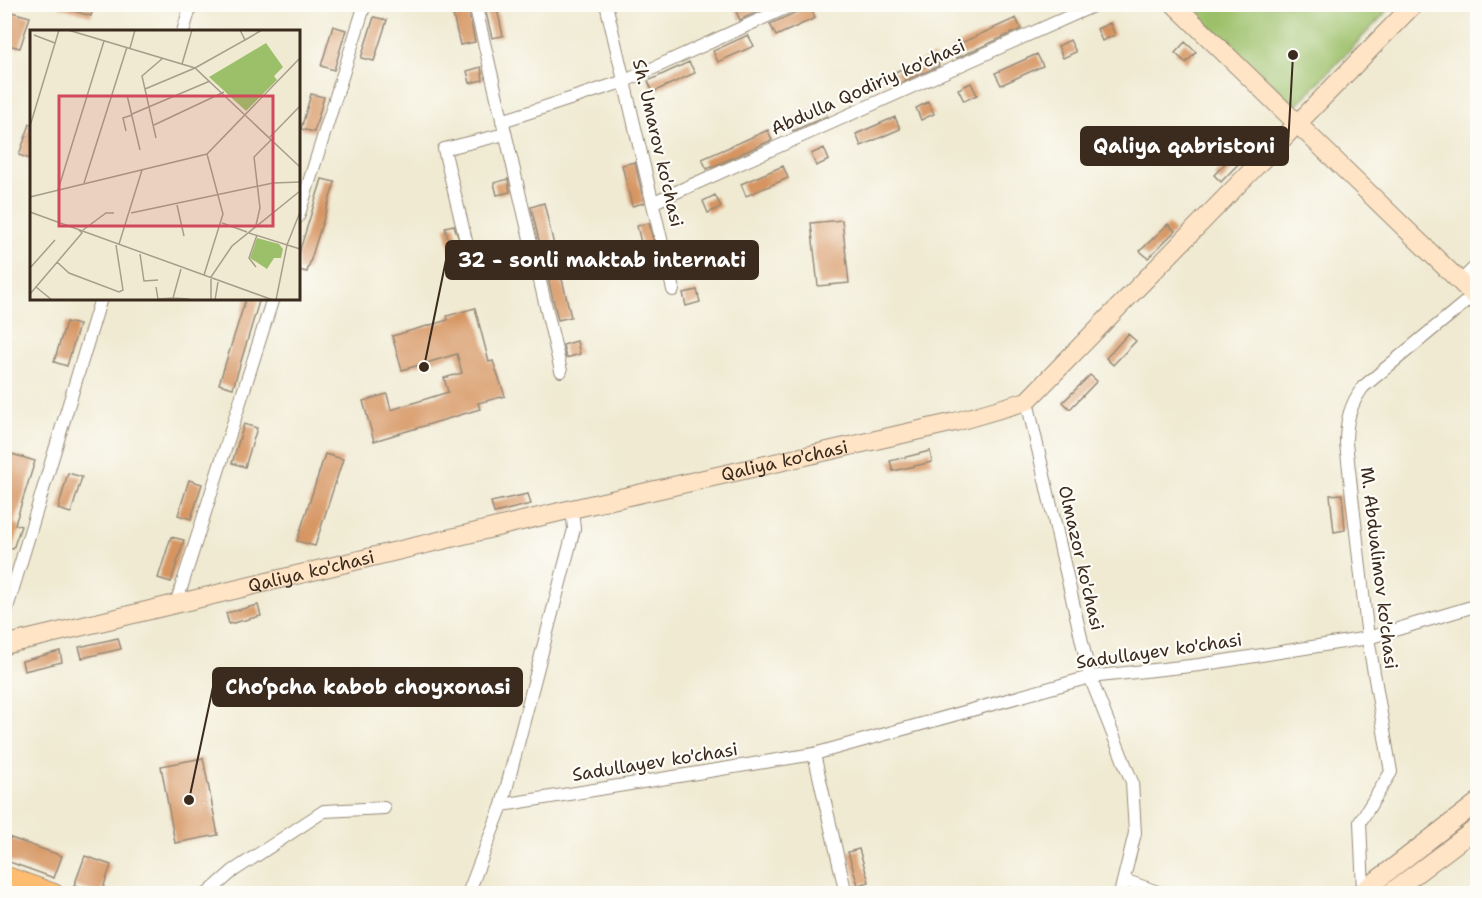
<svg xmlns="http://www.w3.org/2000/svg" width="1482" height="898" viewBox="0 0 1482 898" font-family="'Shantell Sans',sans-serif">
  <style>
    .green { fill: #9cc069; stroke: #6c7544; stroke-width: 1.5 }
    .building { fill: #d69461 }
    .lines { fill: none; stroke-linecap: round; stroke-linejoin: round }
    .street-casing { stroke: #968a78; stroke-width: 14 }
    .secondary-casing { stroke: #968a78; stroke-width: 20 }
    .primary-casing { stroke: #968a78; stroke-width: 22 }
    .street { stroke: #fff; stroke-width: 12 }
    .secondary { stroke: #ffe4c6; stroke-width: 18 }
    .primary { stroke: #febc70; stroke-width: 20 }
    .labels { text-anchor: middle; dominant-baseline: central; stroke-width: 4.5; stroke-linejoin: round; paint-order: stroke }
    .street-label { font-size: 18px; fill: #3b2a1e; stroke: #fdfcf7 }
    .inset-road { fill: none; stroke: #a89d8a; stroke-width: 1.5 }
    .view { fill: #d1495b; fill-opacity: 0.15; stroke: #d1495b; stroke-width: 3 }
    .inset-edge { fill: none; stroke: #3b2a1e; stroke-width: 3 }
    .leader { fill: none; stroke: #3b2a1e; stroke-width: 2 }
    .callout-dot { fill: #3b2a1e; stroke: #fdfcf7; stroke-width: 2 }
    .callout { fill: #3b2a1e; stroke: #3b2a1e; stroke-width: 2 }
    .callout-label { font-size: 20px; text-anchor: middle; font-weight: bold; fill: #fff }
  </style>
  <rect width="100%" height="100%" fill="#fdfcf7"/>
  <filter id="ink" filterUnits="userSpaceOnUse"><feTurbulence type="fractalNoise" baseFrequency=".0167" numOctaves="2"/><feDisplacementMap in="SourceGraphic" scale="12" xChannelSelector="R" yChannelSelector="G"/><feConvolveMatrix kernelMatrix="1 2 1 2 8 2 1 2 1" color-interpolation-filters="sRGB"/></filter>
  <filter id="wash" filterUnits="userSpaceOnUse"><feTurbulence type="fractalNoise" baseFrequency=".008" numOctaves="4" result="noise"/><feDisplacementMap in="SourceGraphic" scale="24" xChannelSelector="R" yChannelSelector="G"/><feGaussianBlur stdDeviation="1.35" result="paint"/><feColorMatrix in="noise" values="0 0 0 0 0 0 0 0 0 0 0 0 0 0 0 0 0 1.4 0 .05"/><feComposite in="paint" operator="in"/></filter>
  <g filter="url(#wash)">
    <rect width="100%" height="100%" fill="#f0ead2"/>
    <path class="green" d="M1186 5H1393L1296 106Z"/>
    <g id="blocks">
      <path class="building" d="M60 4H94L91 16 60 7Z
        M457 4H467L475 42 460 45 451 6Z
        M484 4H496L503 36 492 38Z
        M745 4H773L740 20 735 9Z
        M802 4H809L815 18 776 36 770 24 797 12Z
        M4 10 30 17 20 48 4 44Z
        M374 17 387 20 374 61 361 58Z
        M1016 18 1021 29 957 58 952 47Z
        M1110 23 1115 35 1102 41 1097 29Z
        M333 26 346 30 334 70 321 66Z
        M748 35 754 46 718 62 713 51Z
        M1070 40 1076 52 1063 58 1058 46Z
        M1185 42 1196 52 1186 63 1175 53Z
        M1037 54 1043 66 1001 85 995 73Z
        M934 55 939 66 900 83 895 72Z
        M689 62 695 73 653 92 648 81Z
        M481 67 483 80 470 83 467 71Z
        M971 83 977 95 964 101 958 89Z
        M311 94 324 97 314 132 301 129Z
        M928 102 934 114 921 120 916 108Z
        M823 105 827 116 793 131 789 120Z
        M895 117 900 129 861 146 856 134Z
        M30 124 32 125V160L19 155Z
        M768 130 772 140 707 169 702 159Z
        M824 148 829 160 816 166 811 154Z
        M1234 154 1241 161 1221 182 1214 175Z
        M635 162 644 203 632 206 622 165Z
        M783 166 788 178 746 196 741 184Z
        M322 179 335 182 307 272 298 270V256Z
        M508 179 510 192 497 195 494 183Z
        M715 195 721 207 708 213 703 201Z
        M544 203 571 317 558 320 531 207Z
        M842 220 849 283 818 286 811 223Z
        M649 223 659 266 647 268 637 226Z
        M1168 224 1175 231 1148 258 1140 251Z
        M454 225 466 261 453 264 445 227Z
        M697 290 700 302 686 306 683 293Z
        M246 298H260L233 388 219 384Z
        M475 308 489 362 493 361 505 396 478 403 480 409 374 441 363 401 387 394 391 410 448 392 444 378 462 373 457 354 402 370 392 336 448 320 447 316Z
        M66 322 79 325 67 366 54 362Z
        M1128 334 1136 341 1113 365 1106 358Z
        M577 341 580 354 566 358 563 345Z
        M1090 375 1097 381 1070 409 1063 402Z
        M244 424 257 428 245 467 232 463Z
        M930 451 932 462 893 471 890 461Z
        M9 453 35 461 15 524 21 526 13 549 7 548V550H4V467Z
        M325 454 343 459 315 546 297 541Z
        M68 473 82 477 71 513 58 509Z
        M189 480 202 484 191 519 178 515Z
        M528 494 531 504 494 513 491 502Z
        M1342 494 1345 530 1334 532 1330 495Z
        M171 537 184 540 171 582 158 578Z
        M258 605 261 616 229 624 226 613Z
        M118 638 121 649 82 658 79 647Z
        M60 651 62 662 24 671 22 661Z
        M203 758 218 835 175 843 161 766Z
        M8 837 62 856 54 878 4 860Z
        M859 849 869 882 858 885 848 852Z
        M85 856 111 865 101 894 74 886Z"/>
    </g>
  </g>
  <g filter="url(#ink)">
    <use href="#blocks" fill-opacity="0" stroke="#968a78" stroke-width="1.5"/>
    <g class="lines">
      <defs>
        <path id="street" d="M475 4 561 371
          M606 4 673 290
          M183 32 191 4
          M502 121 625 81 794 4
          M654 202 1097 4
          M298 217 365 4
          M466 241 444 149 505 134
          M1460 282 1478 264
          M1027 401 1090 677 1132 782 1135 833 1120 894
          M176 604 273 298
          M4 618 101 298
          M814 754 846 894
          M502 805 814 754 1090 677 1199 665 1368 638 1478 605
          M1124 880 1163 894
          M1363 890 1360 822 1391 772 1368 638 1346 443C1346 421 1350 405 1363 387L1474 295
          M207 894 233 871 324 811 384 808
          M468 894 502 805 574 529 572 509"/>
        <g id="secondary">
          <path d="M1174 4 1478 299"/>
          <path id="s1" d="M4 645 572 509 955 422 1027 401 1414 4"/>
          <path d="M1359 894 1478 802"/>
          <path d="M1389 894 1478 827"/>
        </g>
        <path id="primary" d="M4 876 54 894"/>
      </defs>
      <use href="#street" class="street-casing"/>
      <use href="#secondary" class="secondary-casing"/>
      <use href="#primary" class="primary-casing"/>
      <use href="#street" class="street"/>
      <use href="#secondary" class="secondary"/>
      <use href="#primary" class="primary"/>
    </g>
  </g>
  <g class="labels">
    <g class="street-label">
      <text transform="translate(868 87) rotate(-24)">Abdulla Qodiriy ko'chasi</text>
      <text transform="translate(658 143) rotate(77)">Sh. Umarov ko'chasi</text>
      <text stroke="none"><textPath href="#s1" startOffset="802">Qaliya ko'chasi</textPath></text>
      <text transform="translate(1081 558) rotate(77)">Olmazor ko'chasi</text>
      <text transform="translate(1379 568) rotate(83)">M. Abdualimov ko'chasi</text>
      <text stroke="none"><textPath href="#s1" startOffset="316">Qaliya ko'chasi</textPath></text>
      <text transform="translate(1159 651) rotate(-8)">Sadullayev ko'chasi</text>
      <text transform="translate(655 762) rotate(-9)">Sadullayev ko'chasi</text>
    </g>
  </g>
  <g transform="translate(30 30)">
    <rect width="270" height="270" fill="#f0ead2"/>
    <path d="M236 13 253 37 244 46 247 50 216 81 179 47ZM227 208 249 214 253 219 251 228H244L237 239 220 228Z" fill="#9cc069"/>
    <path class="inset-road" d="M38 0 165 38 270 137M4 5 25 13M215 10 232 0M100 18 105 0M152 34 162 0M115 59 165 38 215 10 210 0M97 65 110 120M102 84 180 51M124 95 194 62M0 96 29 0M96 101 93 88 102 85M240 107 270 76M126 108 112 46 133 28M54 153 97 17M28 160 74 11M0 167 177 124 270 28M147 175 154 206M0 182 243 270M101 183 243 153 270 152M192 193 217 202M226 195 230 178 224 127 242 109M53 200 76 183H84M219 203 270 219M89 214 112 140M110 224 114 251 128 250M27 232 39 243 89 262 93 260 86 215M226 237 219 228 227 205M0 238 25 210M151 239 143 268 159 269M174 245 193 184 177 124M6 257 22 270M126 257 128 269 143 268M0 264 52 203 49 200M181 270V247L202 216 270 161M185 270 188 252M246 270 257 215 270 182"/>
    <path class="view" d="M29 66H243V196H29Z"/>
    <rect width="270" height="270" class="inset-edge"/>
  </g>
  <path class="leader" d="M1293 55L1288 146M424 367L446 260M189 800L213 687"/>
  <g class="callout-dot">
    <circle cx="1293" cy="55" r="6"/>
    <circle cx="424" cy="367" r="6"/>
    <circle cx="189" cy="800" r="6"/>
  </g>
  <g class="callout">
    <rect x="1081" y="127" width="207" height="38" rx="6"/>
    <rect x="446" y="241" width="312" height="38" rx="6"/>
    <rect x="213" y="668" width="309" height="38" rx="6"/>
  </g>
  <g class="callout-label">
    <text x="1184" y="153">Qaliya qabristoni</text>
    <text x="602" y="267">32 - sonli maktab internati</text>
    <text x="368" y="694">Cho‘pcha kabob choyxonasi</text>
  </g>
  <rect width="1482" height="898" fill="none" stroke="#fdfcf7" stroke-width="24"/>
</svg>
